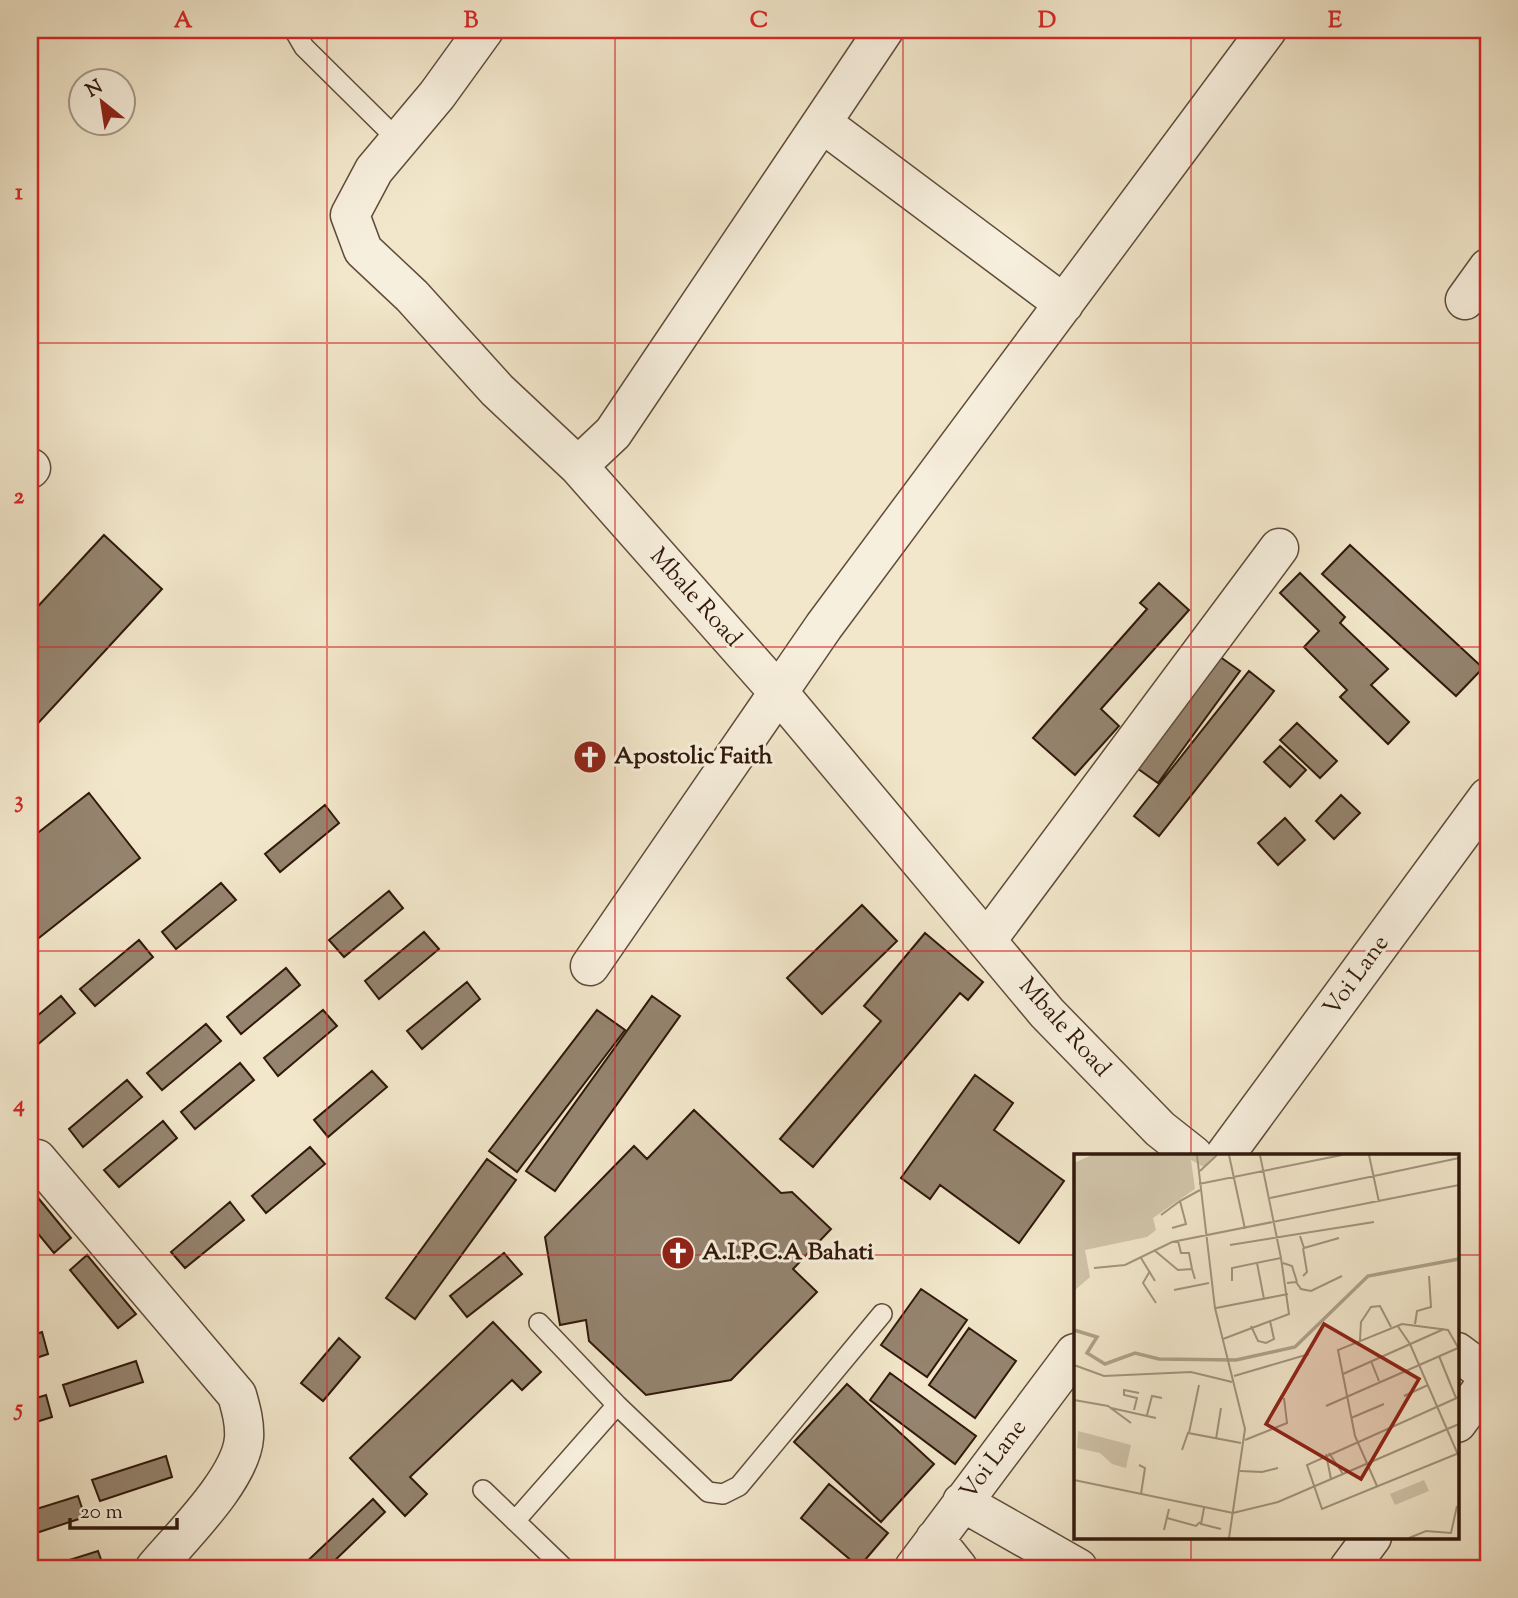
<svg xmlns="http://www.w3.org/2000/svg" width="1518" height="1598" viewBox="0 0 1518 1598" font-family="'Sorts Mill Goudy',serif">
  <style>
    .building { fill: #95846f; stroke: #30180b; stroke-width: 2 }
    .lines { fill: none; stroke-linecap: round; stroke-linejoin: round }
    .service-casing { stroke: #604c3b; stroke-width: 22 }
    .minor-casing { stroke: #604c3b; stroke-width: 41 }
    .tertiary-casing { stroke: #604c3b; stroke-width: 41 }
    .service { stroke: #f7efdd; stroke-width: 19 }
    .minor { stroke: #f7efdd; stroke-width: 38 }
    .tertiary { stroke: #f7efdd; stroke-width: 38 }
    .grid { fill: none; stroke: #d62828; stroke-width: 2; stroke-opacity: 0.55 }
    .labels { text-anchor: middle; dominant-baseline: central; stroke-width: 6; stroke-linejoin: round; paint-order: stroke }
    .street-label { font-size: 24px; fill: #30180b; stroke: #f7efdd }
    .poi-label { font-size: 24px; font-weight: bold; fill: #30180b; stroke: #f7efdd; text-anchor: start }
    .inset-river { fill: none; stroke: #b0a18a; stroke-width: 3.5 }
    .inset-road { fill: none; stroke: #a4947e; stroke-width: 2 }
    .view { fill: #8f2418; fill-opacity: 0.15; stroke: #8f2418; stroke-width: 3.5 }
    .inset-edge { fill: none; stroke: #30180b; stroke-width: 3.5 }
    .neatline { fill: none; stroke: #d62828; stroke-width: 2.5 }
    .grid-label { font-size: 23px; text-anchor: middle; font-weight: bold; fill: #d62828 }
  </style>
  <rect width="100%" height="100%" fill="#f2e7cb"/>
  <filter id="stains"><feTurbulence type="fractalNoise" baseFrequency=".00286" numOctaves="4"/><feColorMatrix values="0 0 0 0 .2 0 0 0 0 .09 0 0 0 0 .02 0 0 0 .5 -.17"/></filter>
  <radialGradient id="worn" r=".72"><stop offset=".6" stop-color="#630" stop-opacity="0"/><stop offset="1" stop-color="#630" stop-opacity=".3"/></radialGradient>
  <path class="building" d="M104 535 162 589 30 732V615Z
    M1350 545 1483 668 1456 696 1322 574Z
    M1300 573 1345 617 1340 623 1388 669 1371 685 1409 722 1388 744 1340 697 1347 690 1304 647 1319 631 1280 593Z
    M1159 583 1189 610 1101 709 1119 726 1075 775 1033 738 1147 609 1140 603Z
    M1216 654 1240 671 1158 783 1134 766Z
    M1249 671 1274 691 1159 836 1134 816Z
    M1297 723 1337 761 1320 778 1280 740Z
    M1280 746 1306 770 1290 787 1264 762Z
    M89 793 140 858 30 945V839Z
    M1341 795 1360 813 1334 839 1316 821Z
    M325 805 339 823 280 872 265 854Z
    M1285 818 1305 840 1278 865 1258 843Z
    M221 883 236 900 176 949 162 932Z
    M389 891 403 908 344 957 329 940Z
    M862 905 897 941 822 1014 787 978Z
    M424 932 439 949 379 999 365 981Z
    M925 933 983 982 968 1000 960 993 813 1167 780 1139 881 1021 864 1006Z
    M139 940 153 957 95 1006 80 989Z
    M286 968 300 985 241 1034 227 1017Z
    M467 982 480 999 422 1049 407 1031Z
    M61 996 75 1013 30 1051V1022Z
    M652 996 680 1016 555 1191 526 1171Z
    M323 1010 337 1026 278 1076 264 1058Z
    M597 1010 625 1030 517 1172 489 1151Z
    M206 1024 221 1041 162 1090 147 1073Z
    M240 1063 254 1080 195 1129 181 1112Z
    M372 1071 387 1087 328 1137 314 1120Z
    M975 1075 1013 1103 994 1130 1064 1181 1019 1243 940 1185 930 1199 901 1178Z
    M127 1080 142 1097 83 1147 69 1129Z
    M694 1110 781 1193 792 1192 831 1229 793 1269 817 1292 731 1380 646 1395 589 1341 586 1320 560 1325 545 1237 634 1146 647 1159Z
    M163 1121 177 1138 119 1187 104 1170Z
    M310 1147 325 1164 266 1213 252 1196Z
    M487 1159 516 1180 415 1319 386 1298Z
    M30 1188 71 1238 54 1253 30 1224Z
    M230 1202 244 1220 185 1268 171 1252Z
    M504 1253 522 1274 467 1317 450 1296Z
    M87 1255 136 1314 118 1328 70 1270Z
    M921 1289 967 1320 927 1377 881 1345Z
    M493 1322 541 1372 522 1390 512 1380 410 1477 427 1494 405 1516 350 1458Z
    M969 1328 1016 1361 975 1418 929 1385Z
    M42 1332 48 1354 30 1360V1336Z
    M339 1338 360 1357 323 1401 301 1383Z
    M136 1361 143 1382 70 1406 63 1385Z
    M890 1373 976 1436 955 1464 870 1400Z
    M847 1384 934 1464 881 1522 794 1442Z
    M46 1395 52 1417 30 1424V1400Z
    M166 1456 172 1477 100 1501 92 1480Z
    M829 1484 888 1533 859 1567 801 1518Z
    M78 1496 85 1517 30 1535V1511Z
    M373 1499 385 1512 327 1568H300Z
    M98 1551 104 1568H44Z"/>
  <g class="lines">
    <defs>
      <path id="service" d="M294 30 304 47 399 141
        M539 1323 617 1405 708 1492 723 1494 739 1486 882 1314
        M483 1490 564 1568
        M515 1521 617 1405"/>
      <path id="minor" d="M484 30 437 95 374 170 350 215 363 250 412 296 497 390 578 466 779 693 1047 1013 1160 1129 1193 1155
        M822 123 1064 304
        M1465 300 1488 268
        M578 466 613 433 884 30
        M30 469 31 468
        M987 940 1279 548
        M590 966 824 626 1267 30
        M1225 1155 1488 797
        M37 1159 237 1395C241 1409 245 1423 244 1438 241 1479 181 1537 155 1568
        M1457 1352 1488 1375
        M962 1502 1078 1568
        M935 1539 958 1568
        M914 1568 1075 1353"/>
      <path id="tertiary" d="M1457 1423 1488 1381
        M1349 1568 1372 1537"/>
    </defs>
    <use href="#service" class="service-casing"/>
    <use href="#minor" class="minor-casing"/>
    <use href="#tertiary" class="tertiary-casing"/>
    <use href="#service" class="service"/>
    <use href="#minor" class="minor"/>
    <use href="#tertiary" class="tertiary"/>
  </g>
  <path class="grid" d="M327 30V1568M615 30V1568M903 30V1568M1191 30V1155M30 343H1488M30 647H1488M30 951H1488M30 1255H1075M1457 1255H1488M1191 1537V1568"/>
  <defs>
    <symbol id="church-disc" viewBox="-11 -11 22 22"><circle r="9.5" fill="#8f2418" stroke="#f7efdd"/><path d="M-1.2-6h2.4v3.5h3.3v2.4h-3.3V6h-2.4V-.1h-3.3v-2.4h3.3Z" fill="#fff"/></symbol>
  </defs>
  <g fill-rule="evenodd">
    <use href="#church-disc" x="571" y="738" width="38" height="38"/>
    <use href="#church-disc" x="659" y="1234" width="38" height="38"/>
  </g>
  <g class="labels">
    <g class="street-label">
      <text transform="translate(695 598) rotate(48)">Mbale Road</text>
      <text transform="translate(1357 976) rotate(-54)">Voi Lane</text>
      <text transform="translate(1064 1028) rotate(48)">Mbale Road</text>
      <text transform="translate(994 1460) rotate(-53)">Voi Lane</text>
    </g>
    <g class="poi-label">
      <text x="614" y="757">Apostolic Faith</text>
      <text x="702" y="1253">A.I.P.C.A Bahati</text>
    </g>
  </g>
  <g transform="translate(1074 1154)">
    <rect width="385" height="385" fill="#f2e7cb"/>
    <path d="M18 1H141L130 13 117 6 121 35 79 64 82 76 73 83 11 96 16 123 0 137V9ZM4 277 57 291 52 314 38 310 26 299 3 294ZM350 326 355 337 321 351 316 340Z" fill="#d1c4aa"/>
    <path class="inset-river" d="M0 176 23 183 13 199 31 210 61 199 85 205 162 206 221 193 294 122 385 105"/>
    <path class="inset-road" d="M123 1 141 154 171 275 155 384M155 1 171 75M295 1 305 48M126 17 143 1M125 30 268 1M196 44 385 4M87 61 106 47M98 74 112 70 106 47 126 36M226 82 230 94 265 84M104 87 107 99H115L118 115M156 91 300 68M229 94 233 118 229 122M80 96 104 116 118 115 121 125M67 104 81 127M183 109 190 145M209 109 218 112 223 128M20 114 51 111 98 88 385 31M76 117 69 129 82 149M158 127V114L207 104 186 1M213 129 222 128 227 135 237 137 268 122M100 136 135 129M142 154 214 140M341 170 343 157 357 153 355 122M323 171 336 190 385 303M177 172 184 187 192 189 200 185 196 167M149 185 215 160 207 104M286 186 287 168 297 153 306 152 317 173M365 202 382 244M297 207 305 227M0 211 30 222 117 218 158 228M269 220 370 175M160 222 235 200M330 242 354 231M385 243 233 311 248 355 385 299M0 246 34 252 57 269M252 252 384 194M37 254 82 264M60 256 63 244 50 241V236L65 239M73 261 78 242 88 244M277 264 310 250M115 279 125 231M142 285 147 254M171 286 213 269 210 244M108 296 114 279 167 289M255 299 269 320M252 300 257 325M65 311 71 314 67 340M166 317 188 318 204 314M0 326 159 359 204 348 385 270M303 332 281 282 264 196 328 170 374 176 385 195M130 354 127 370 147 375M93 364 122 372 126 368M90 376 95 355M335 384 352 377 377 379 383 352"/>
    <path class="view" d="M250 170 345 225 287 325 192 270Z"/>
    <rect width="385" height="385" class="inset-edge"/>
  </g>
  <rect width="1518" height="1598" fill="none" stroke="#f2e7cb" stroke-width="77"/>
  <g transform="translate(102 102) rotate(330)"><circle r="33" fill="#f7efdd" stroke="#a79989" stroke-width="2"/>
  <path d="M0-5L12 26L0 18L-12 26Z" fill="#8f2418"/>
  <text y="-10" font-size="19" font-weight="bold" text-anchor="middle" fill="#30180b">N</text>
  </g>
  <path d="M70 1518v10h107v-10" fill="none" stroke="#30180b" stroke-width="3.5"/>
  <text x="80" y="1518" font-size="21" fill="#30180b" stroke="#f7efdd" stroke-width="5" paint-order="stroke">20 m</text>
  <rect x="38" y="38" width="1442" height="1522" class="neatline"/>
  <g class="grid-label">
    <text x="183" y="27">A</text>
    <text x="471" y="27">B</text>
    <text x="759" y="27">C</text>
    <text x="1047" y="27">D</text>
    <text x="1335" y="27">E</text>
    <text x="19" y="199">1</text>
    <text x="19" y="503">2</text>
    <text x="19" y="807">3</text>
    <text x="19" y="1111">4</text>
    <text x="19" y="1415">5</text>
  </g>
  <rect width="100%" height="100%" filter="url(#stains)"/>
  <rect width="100%" height="100%" fill="url(#worn)"/>
</svg>
